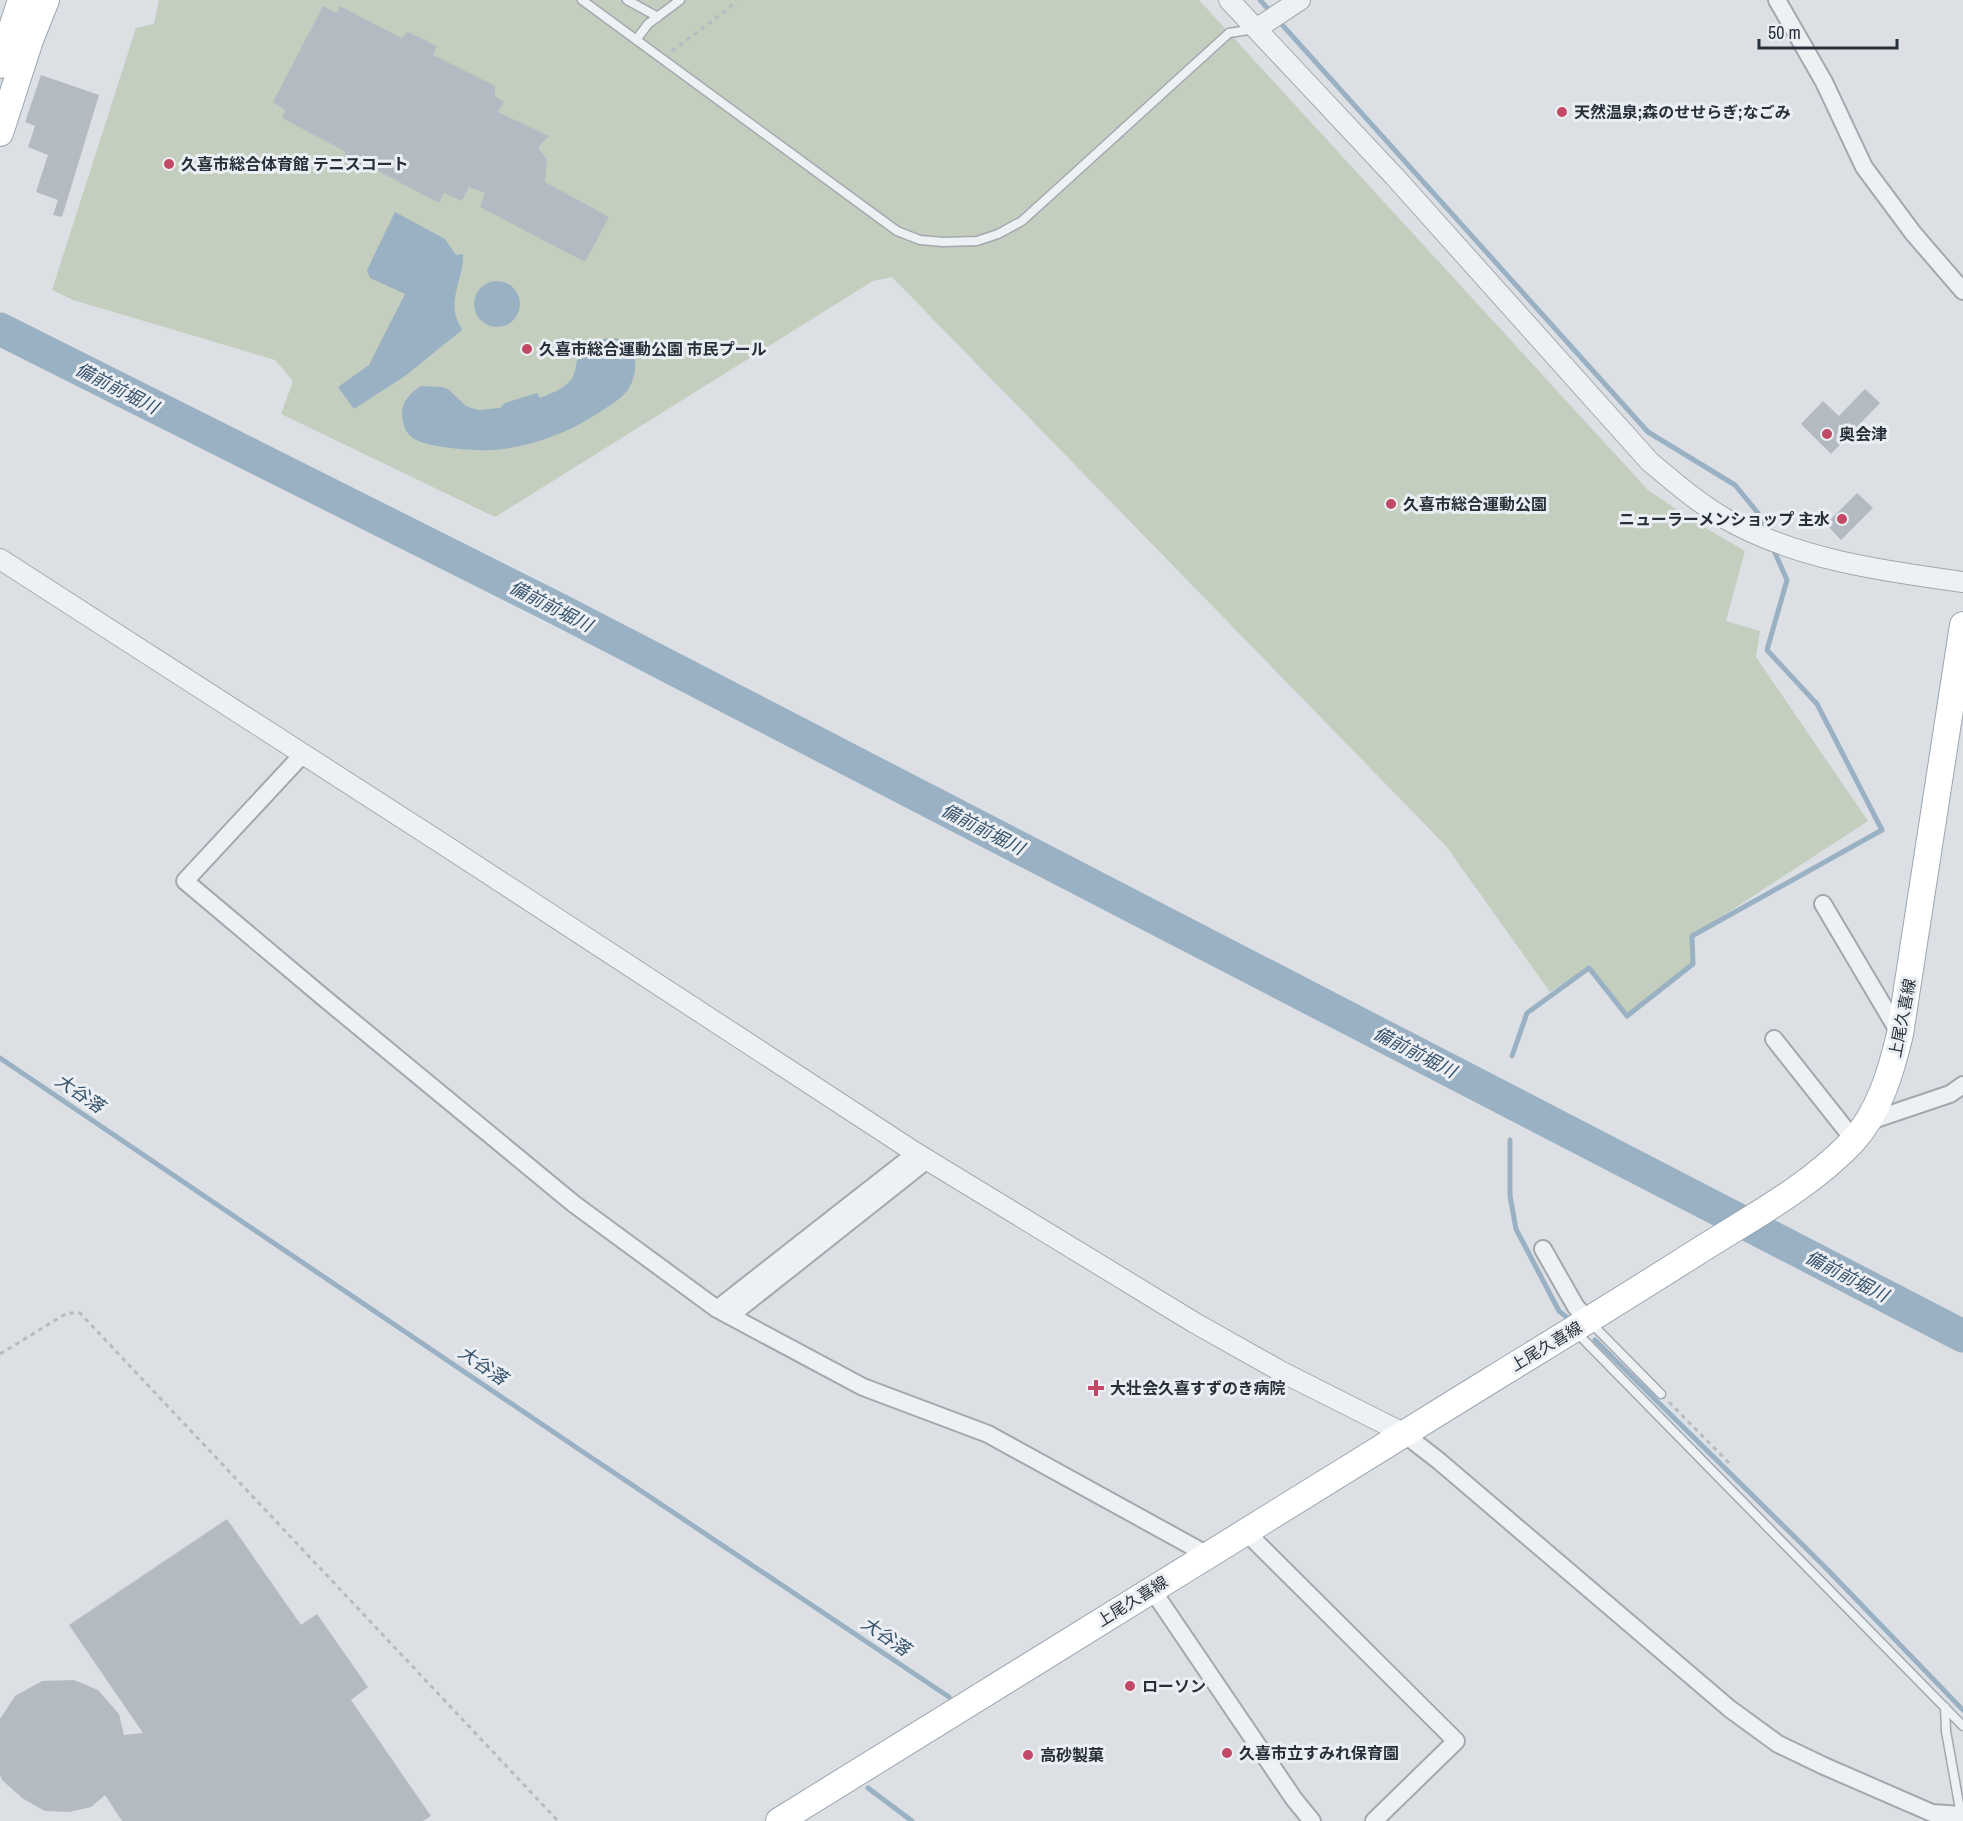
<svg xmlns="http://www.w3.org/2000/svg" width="1963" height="1821" viewBox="0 0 1963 1821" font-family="'Archivo Narrow','Noto Sans JP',sans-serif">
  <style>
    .green { fill: #c3cebe }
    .water { fill: #99b1c3 }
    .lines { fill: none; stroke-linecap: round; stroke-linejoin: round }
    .stream { stroke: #99b1c3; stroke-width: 5 }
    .river { stroke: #99b1c3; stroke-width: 33 }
    .building { fill: #b4bac1 }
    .service-casing { stroke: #a2a8ae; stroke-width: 11 }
    .minor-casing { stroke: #a2a8ae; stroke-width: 20 }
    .tertiary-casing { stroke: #a2a8ae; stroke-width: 22 }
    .primary-casing { stroke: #9ca6b0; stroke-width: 28 }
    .path { stroke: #b6bbc0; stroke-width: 3; stroke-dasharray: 4.5 4.5; stroke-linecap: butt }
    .service { stroke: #eef1f4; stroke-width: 8 }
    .minor { stroke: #eef1f4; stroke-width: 16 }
    .tertiary { stroke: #eef1f4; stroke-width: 20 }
    .primary { stroke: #fff; stroke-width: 26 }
    .poi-dot { fill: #c24965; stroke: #ebeff3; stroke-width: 2 }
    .labels { text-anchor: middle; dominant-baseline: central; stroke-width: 6; stroke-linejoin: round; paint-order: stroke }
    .poi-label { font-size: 16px; font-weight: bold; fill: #27303a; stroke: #ebeff3; text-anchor: start }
    .street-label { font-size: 16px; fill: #27303a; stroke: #ebeff3 }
    .water-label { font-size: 18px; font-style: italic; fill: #35516a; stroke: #ebeff3 }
  </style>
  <rect width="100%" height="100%" fill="#dce0e5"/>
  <path class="green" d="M159 0H1199L1648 490 1697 523 1745 551 1726 621 1760 631 1756 657 1868 821 1692 936 1693 964 1627 1016 1589 968 1550 992 1446 846 892 277 873 281 495 517 281 414 293 381 275 360 73 300 52 290 136 28 154 24Z"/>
  <path class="water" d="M395 212 445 239 456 255 463 254C464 274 452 292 455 312 456 318 459 324 462 330L405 376 354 409 338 387 369 365 405 294 370 278 367 270Z
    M474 304a23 23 0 1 1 46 0a23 23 0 1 1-46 0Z
    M615 338C629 342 637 353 635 369 632 394 619 399 600 412 568 433 531 447 493 450 477 451 426 448 413 438 405 433 403 424 402 415 402 401 410 393 421 386L442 387 448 389 466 406 478 410 500 408 505 403 537 393 540 398C549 394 562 390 569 382 574 377 575 371 576 365 581 344 595 338 615 338Z"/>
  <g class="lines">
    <path class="stream" d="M1260 0 1648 432 1735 485 1758 513 1766 532
      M1512 1056 1527 1013 1589 968 1627 1016 1693 964 1692 936 1882 830 1817 704 1767 650 1787 580 1772 546
      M0 1058 580 1450 949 1697
      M1510 1140V1196L1516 1229 1559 1311 1570 1320
      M1595 1340 1824 1566 1963 1710
      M868 1788 912 1821"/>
    <path class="river" d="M0 329 554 607 1963 1336"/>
  </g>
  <path class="building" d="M323 6 337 13 340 6 401 38 408 32 437 46 433 55 495 86V96L504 102 498 112 549 136 538 147 547 160 545 182 609 217 585 262 480 207 485 193 469 187 462 201 444 193 439 203 376 170 372 174 343 159 346 152 282 118 285 110 273 102Z
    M41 75 99 95 62 217 53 215 58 200 36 192 48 155 28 147 35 126 25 122Z
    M1865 389 1880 403 1831 454 1801 424 1823 401 1839 416Z
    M1857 493 1873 508 1841 540 1826 524Z
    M227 1519 301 1625 317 1614 368 1687 351 1700 431 1816 423 1821H122L105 1795 91 1807 69 1812 45 1811 22 1798 2 1780 0 1774V1719L15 1696 42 1681 74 1680 98 1690 119 1714 124 1735 143 1733 69 1625Z"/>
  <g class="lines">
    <defs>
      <path id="service" d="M582 0 897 231 920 240 943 242 977 241 998 234 1022 221 1229 33 1255 29
        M627 0 658 17
        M636 40 648 24 680 0
        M1591 1323 1661 1394
        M1576 1332 1963 1726
        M1945 1707 1946 1731 1961 1815"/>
      <path id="minor" d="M1777 0 1824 82 1864 167 1913 233 1963 291
        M303 754 185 881 323 997 574 1204 717 1309 863 1387 988 1434 1206 1554
        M1823 904 1900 1034
        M1774 1039 1854 1140
        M1867 1122 1950 1094 1963 1085
        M1543 1249 1576 1307 1589 1320
        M717 1309 916 1153
        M730 1316 927 1160
        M1403 1433 1439 1461 1730 1709 1778 1744 1824 1766 1932 1813 1961 1815
        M1244 1530 1456 1741 1374 1821
        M1151 1588 1294 1799 1312 1821"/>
      <path id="tertiary" d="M1229 0 1395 177 1650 462C1674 482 1697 502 1724 518 1795 559 1882 571 1963 582
        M1256 29 1300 0
        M0 559 449 848 916 1153 1195 1323 1282 1372 1403 1433
        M1961 1815H1963"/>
      <path id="primary" d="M0 65 21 0
        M0 133 30 40 46 0
        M779 1821C1016 1673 1253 1525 1491 1380 1563 1336 1634 1292 1705 1247 1756 1215 1810 1186 1852 1142 1879 1113 1891 1072 1900 1034L1963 625"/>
    </defs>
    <use href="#service" class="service-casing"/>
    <use href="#minor" class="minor-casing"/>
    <use href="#tertiary" class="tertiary-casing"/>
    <use href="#primary" class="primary-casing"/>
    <path class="path" d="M672 51 729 8 736 0
      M0 1354 67 1313H80L558 1821
      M1669 1402 1729 1463 1726 1466"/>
    <use href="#service" class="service"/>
    <use href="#minor" class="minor"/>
    <use href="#tertiary" class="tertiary"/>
    <use href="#primary" class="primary"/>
  </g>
  <g class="poi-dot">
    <circle cx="1562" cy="112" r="6"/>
    <circle cx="169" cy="164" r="6"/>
    <circle cx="527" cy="349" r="6"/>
    <circle cx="1827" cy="434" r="6"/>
    <circle cx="1391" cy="504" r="6"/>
    <circle cx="1842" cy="519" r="6"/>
    <path d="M1093 1379h6v6h6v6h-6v6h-6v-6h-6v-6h6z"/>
    <circle cx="1130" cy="1686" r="6"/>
    <circle cx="1227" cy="1753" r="6"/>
    <circle cx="1028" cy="1755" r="6"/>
  </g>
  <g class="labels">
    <g class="poi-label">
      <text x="1574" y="112">天然温泉;森のせせらぎ;なごみ</text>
      <text x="181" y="164">久喜市総合体育館 テニスコート</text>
      <text x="539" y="349">久喜市総合運動公園 市民プール</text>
      <text x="1839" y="434">奥会津</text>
      <text x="1403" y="504">久喜市総合運動公園</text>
      <text x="1830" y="519" text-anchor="end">ニューラーメンショップ 主水</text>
      <text x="1110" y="1388">大壮会久喜すずのき病院</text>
      <text x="1142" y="1686">ローソン</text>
      <text x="1239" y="1753">久喜市立すみれ保育園</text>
      <text x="1040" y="1755">高砂製菓</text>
    </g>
    <g class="street-label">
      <text transform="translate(1902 1018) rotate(-79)">上尾久喜線</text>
      <text transform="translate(1546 1346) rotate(-31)">上尾久喜線</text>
      <text transform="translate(1132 1601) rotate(-32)">上尾久喜線</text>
    </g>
    <g class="water-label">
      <text transform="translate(117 388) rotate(27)">備前前堀川</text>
      <text transform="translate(551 606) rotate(27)">備前前堀川</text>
      <text transform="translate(983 829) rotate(27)">備前前堀川</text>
      <text transform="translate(1415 1052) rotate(27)">備前前堀川</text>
      <text transform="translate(80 1093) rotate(34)">大谷落</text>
      <text transform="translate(1847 1276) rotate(27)">備前前堀川</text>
      <text transform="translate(483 1365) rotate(34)">大谷落</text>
      <text transform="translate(886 1636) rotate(34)">大谷落</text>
    </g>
  </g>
  <path d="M1759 39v9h138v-9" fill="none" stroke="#27303a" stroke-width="3"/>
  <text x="1768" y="39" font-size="18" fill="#27303a" stroke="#ebeff3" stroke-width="4.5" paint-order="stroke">50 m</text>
</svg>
